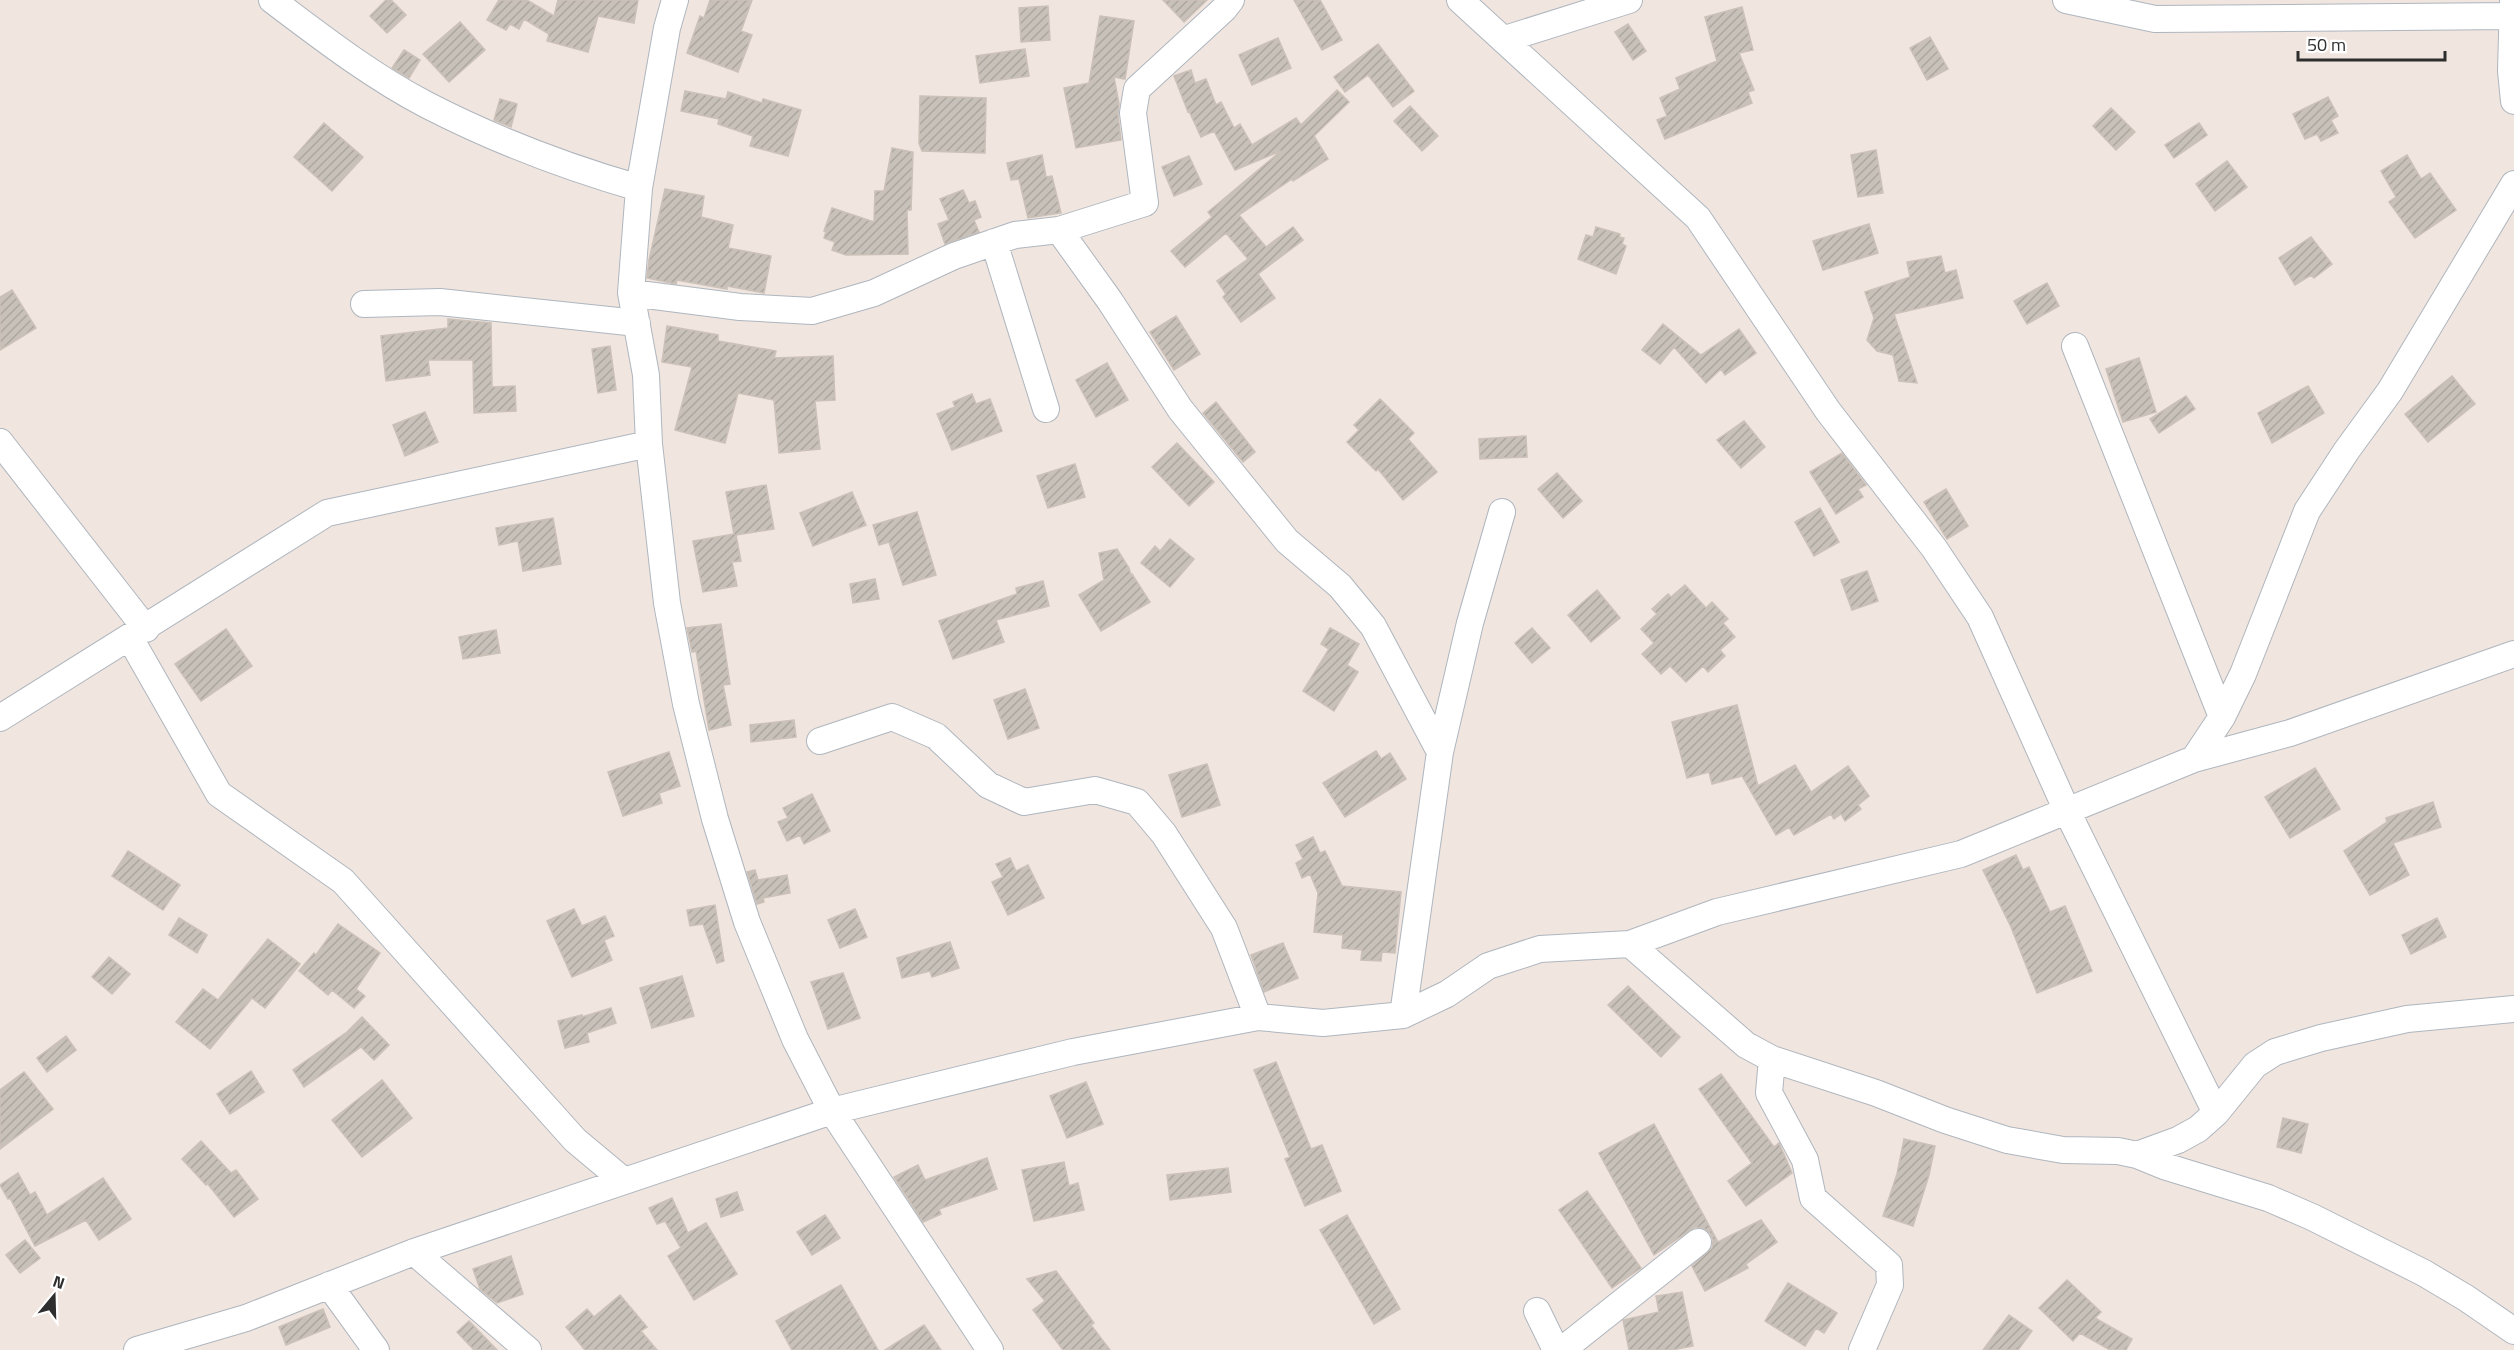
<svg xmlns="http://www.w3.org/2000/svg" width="2514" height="1350" viewBox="0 0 2514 1350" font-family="'Titillium Web',sans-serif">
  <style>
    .building { fill: url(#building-hatch); stroke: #ccc1b8; stroke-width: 1.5 }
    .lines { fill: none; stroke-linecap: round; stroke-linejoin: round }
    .minor-casing { stroke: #afb6be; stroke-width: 28 }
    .minor { stroke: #fff; stroke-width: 26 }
  </style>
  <defs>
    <pattern id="building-hatch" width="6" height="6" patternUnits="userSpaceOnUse" patternTransform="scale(1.5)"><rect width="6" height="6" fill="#c8c1ba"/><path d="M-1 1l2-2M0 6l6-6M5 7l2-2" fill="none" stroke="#aca6a0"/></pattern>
  </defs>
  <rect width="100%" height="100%" fill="#f0e5df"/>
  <path class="building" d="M386 0H391L406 15 387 33 370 16Z
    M499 0H527L554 16 558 0H638L634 23 598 16 588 52 547 41 549 34 524 19 519 29 510 24 506 30 487 20Z
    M710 0H752L741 31 752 35 738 72 687 53 700 16 704 18Z
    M1163 0H1207L1184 22Z
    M1294 0H1320L1342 40 1322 50Z
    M1048 6 1050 40 1021 42 1019 8Z
    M1742 7 1753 50 1739 53 1754 90 1748 92 1752 103 1665 139 1657 120 1667 116 1660 98 1680 89 1676 78 1717 61 1705 17Z
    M1100 16 1134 21 1125 79 1114 77 1119 104 1118 115 1121 140 1076 148 1064 88 1089 83Z
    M460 22 485 50 449 82 423 54Z
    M1628 24 1646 51 1633 60 1615 32Z
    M1930 37 1948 69 1927 80 1910 48Z
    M1278 38 1291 68 1252 85 1239 55Z
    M1378 44 1414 91 1393 107 1368 75 1345 92 1334 77Z
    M1025 49 1029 76 980 83 976 56Z
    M404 50 420 60 409 78 392 68Z
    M1191 70 1195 83 1206 79 1216 105 1221 102 1234 128 1240 124 1252 145 1296 118 1301 125 1337 90 1349 102 1314 136 1328 159 1293 181 1292 179 1239 215 1266 247 1293 227 1303 240 1258 274 1275 298 1241 322 1223 297 1226 294 1217 281 1248 259 1226 233 1185 267 1171 251 1212 217 1208 212 1281 151 1235 170 1214 131 1201 137 1189 111 1188 112 1174 76Z
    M685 91 726 99 728 92 762 103 763 99 801 110 788 156 750 146 753 136 718 124 719 119 681 111Z
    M920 96 986 98 985 153 922 151 919 143Z
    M2328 97 2338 116 2331 120 2338 133 2321 141 2317 134 2305 139 2293 114Z
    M500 99 517 104 511 127 494 120Z
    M1410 106 1438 136 1422 151 1394 121Z
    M2111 108 2135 132 2116 150 2093 126Z
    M324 123 363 157 332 191 294 157Z
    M2199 123 2207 135 2174 158 2165 145Z
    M892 148 913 152 911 210H907L908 254 846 255 832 250 835 242 824 238 826 232 824 231 832 208 874 222 875 191H884Z
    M1876 150 1883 193 1858 197 1851 155Z
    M1042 155 1046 177 1052 176 1061 213 1028 218 1019 179 1011 180 1007 163Z
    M2407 155 2421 179 2430 173 2456 210 2415 238 2389 202 2396 197 2381 171Z
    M1189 156 1202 184 1174 196 1162 167Z
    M2227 161 2247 187 2215 211 2196 184Z
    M665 189 704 196 701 217 733 225 728 248 771 256 764 293 727 286V289L677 280 676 284 647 278 649 260Z
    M963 190 969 203 975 201 981 217 974 220 979 232 945 244 938 224 949 220 940 199Z
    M1869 224 1878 253 1823 270 1813 241Z
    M1596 227 1620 234 1619 237 1624 238 1622 244 1626 246 1616 274 1578 259 1586 235 1593 237Z
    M2311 237 2332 264 2314 278 2311 275 2295 285 2279 258Z
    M1941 256 1945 273 1956 270 1963 298 1894 314 1917 383 1899 381 1893 355 1877 351 1867 340 1874 318 1865 292 1910 277 1907 262Z
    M2047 283 2059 306 2027 324 2014 301Z
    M12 290 36 328 0 350V297Z
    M1176 316 1200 354 1174 370 1150 332Z
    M448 319 491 323 492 387 515 386 516 411 474 413 473 360H428L430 375 386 381 381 336 448 328Z
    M1663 324 1701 355 1739 329 1756 353 1725 375 1721 369 1706 383 1674 347 1660 364 1642 350Z
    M667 326 718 335V341L776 351 774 358 833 356 835 400 815 401 820 449 779 453 774 400 738 393 725 443 675 430 692 367 662 362Z
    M610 346 616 390 598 393 592 349Z
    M2139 358 2156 412 2123 422 2106 369Z
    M1107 363 1128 400 1096 417 1076 380Z
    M2452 376 2475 404 2428 442 2405 414Z
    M2308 386 2324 413 2272 443 2258 413Z
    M972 394 976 404 990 399 1002 431 952 450 937 414 955 407 953 402Z
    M2186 396 2195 409 2159 433 2150 419Z
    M1380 399 1414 433 1408 439 1437 472 1403 500 1378 469 1376 471 1347 442 1359 430 1354 425Z
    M1216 402 1255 452 1243 462 1203 413Z
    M425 412 438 442 405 456 393 425Z
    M1744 421 1765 447 1741 468 1717 440Z
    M1526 436 1527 457 1480 459 1479 439Z
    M1177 443 1214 482 1189 506 1152 467Z
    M1842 453 1866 485 1858 489 1863 497 1836 514 1810 472Z
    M1075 464 1085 497 1048 508 1037 476Z
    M1557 473 1582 501 1563 518 1538 489Z
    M766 485 774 529 736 535 741 561 732 562 737 586 703 592 693 541 734 534 726 492Z
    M1946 489 1968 526 1947 539 1924 502Z
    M852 492 866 525 813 546 800 513Z
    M1820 508 1839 542 1814 556 1795 522Z
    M917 512 936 575 903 585 889 542 879 545 873 525Z
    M553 518 561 564 523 571 518 541 499 545 496 528Z
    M1170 539 1194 559 1170 587 1141 563 1155 546 1160 551Z
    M1117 549 1129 568 1131 576 1132 574 1150 602 1101 631 1079 595 1104 580 1099 553Z
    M1867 571 1878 601 1852 610 1841 580Z
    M875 579 879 599 853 603 850 584Z
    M1043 581 1049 606 996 620 1004 642 953 659 939 621 1017 594 1016 588Z
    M1685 585 1706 608 1712 602 1728 619 1723 623 1735 637 1720 650 1725 656 1708 672 1703 666 1686 682 1670 666 1661 674 1642 654 1654 643 1641 629 1657 614 1652 609 1668 594 1671 597Z
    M1597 590 1620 618 1591 642 1568 615Z
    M721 624 730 684 723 685 731 725 709 730 696 651 692 652 687 628Z
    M1330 628 1359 644 1347 665 1358 672 1334 711 1303 691 1329 649 1321 644Z
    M1532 628 1550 648 1532 663 1515 643Z
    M226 629 252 666 201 701 175 664Z
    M496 630 500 653 463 659 459 637Z
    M1025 689 1039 728 1008 739 994 700Z
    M1737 705 1758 786 1795 765 1811 792 1848 766 1869 796 1858 805 1861 809 1845 821 1841 814 1834 819 1831 814 1794 835 1789 827 1776 835 1742 776 1712 784 1709 772 1687 778 1672 722Z
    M794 720 796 737 751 742 750 725Z
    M1376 751 1381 759 1390 753 1406 779 1345 817 1323 783Z
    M669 752 680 786 659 793 662 803 623 816 608 772Z
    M1207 764 1220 805 1182 817 1169 775Z
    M2315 768 2340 809 2290 838 2265 797Z
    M812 794 830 831 804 844 800 835 787 841 778 822 788 818 783 808Z
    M2433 802 2441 827 2393 843 2409 875 2370 895 2344 851 2387 822 2386 818Z
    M1313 837 1320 853 1325 851 1342 886 1401 892 1395 953 1382 952 1381 961 1361 960 1362 950 1342 948 1343 935 1314 932 1318 893 1310 874 1302 878 1296 863 1303 859 1296 845Z
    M128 851 180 885 163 910 112 876Z
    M2016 855 2023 870 2029 867 2050 912 2065 906 2092 971 2037 993 2011 927 1983 870Z
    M1010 858 1016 871 1028 865 1044 898 1008 915 992 882 1003 877 996 864Z
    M755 870 758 880 787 875 790 893 763 898 764 902 757 904 747 872Z
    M715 905 724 961 717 963 703 924 690 926 687 910Z
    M574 909 582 926 605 916 614 936 604 940 612 960 572 977 547 921Z
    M855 909 867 937 840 948 828 920Z
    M179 918 207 935 197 953 169 935Z
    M2437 918 2446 937 2411 954 2402 935Z
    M338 924 380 953 356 989 365 996 354 1008 332 990 328 995 299 971 314 953 316 955Z
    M268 939 300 964 265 1008 252 998 210 1049 176 1022 203 989 218 1000Z
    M950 942 959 968 932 977 930 971 902 978 897 958Z
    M1283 943 1298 978 1264 992 1251 955Z
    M109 957 130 974 112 994 92 977Z
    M843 973 860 1018 828 1029 811 982Z
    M682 976 694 1016 652 1028 640 988Z
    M1628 986 1680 1037 1661 1057 1608 1005Z
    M611 1008 616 1023 587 1033 589 1042 565 1048 558 1021 582 1015V1017Z
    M362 1017 389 1045 374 1060 361 1047 304 1087 293 1070 347 1032Z
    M66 1036 76 1050 47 1072 37 1058Z
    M1276 1062 1311 1149 1322 1145 1341 1191 1305 1206 1285 1159 1290 1157 1254 1070Z
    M251 1071 264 1092 230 1114 217 1094Z
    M24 1072 53 1109 0 1149V1090Z
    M1721 1074 1774 1147 1779 1143 1792 1173 1746 1206 1728 1181 1752 1163 1699 1089Z
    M382 1080 412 1118 362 1157 332 1120Z
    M1086 1082 1103 1124 1067 1138 1050 1096Z
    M2283 1118 2308 1124 2301 1153 2277 1147Z
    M1654 1124 1718 1242 1761 1220 1777 1242 1746 1264 1748 1268 1705 1291 1692 1266 1712 1248 1713 1240 1710 1233 1703 1228 1695 1227 1654 1255 1599 1153Z
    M1904 1139 1935 1146 1929 1175 1913 1226 1883 1216 1897 1174Z
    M201 1141 231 1173 236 1170 258 1199 234 1217 207 1183 206 1185 182 1159Z
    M987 1158 997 1189 939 1209 941 1214 923 1222 894 1177 918 1165 925 1180Z
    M1064 1162 1069 1186 1078 1183 1084 1210 1034 1221 1022 1170Z
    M1228 1168 1231 1192 1170 1200 1167 1175Z
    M18 1173 30 1195 35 1192 47 1215 103 1178 131 1219 99 1240 86 1220 35 1246 10 1198 8 1199 0 1185Z
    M1587 1191 1641 1268 1612 1288 1559 1210Z
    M737 1192 743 1210 721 1217 716 1199Z
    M672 1198 688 1233 706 1223 737 1274 694 1300 668 1256 681 1248 665 1221 657 1224 649 1208Z
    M825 1215 840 1238 812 1255 797 1232Z
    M1347 1215 1400 1309 1374 1324 1320 1230Z
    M25 1240 40 1258 20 1273 6 1255Z
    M511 1256 523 1294 497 1303 480 1289 473 1269Z
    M1056 1271 1094 1323 1091 1325 1110 1350H1063L1033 1310 1045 1301 1027 1279Z
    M2067 1280 2101 1312 2095 1318 2132 1339 2126 1350H2110L2080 1333 2073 1341 2039 1308Z
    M1788 1283 1837 1313 1824 1333 1816 1328 1805 1346 1765 1321Z
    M841 1285 878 1350H792L776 1321Z
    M1682 1292 1693 1346 1672 1350H1629L1623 1320 1659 1312 1656 1296Z
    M620 1295 647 1327 641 1331 657 1350H585L566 1327 587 1309 594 1317Z
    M323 1309 330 1327 286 1345 279 1327Z
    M2009 1315 2032 1331 2018 1350H1983Z
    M469 1321 497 1350H474L457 1332Z
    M924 1325 941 1350H885Z"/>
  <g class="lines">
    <defs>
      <path id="minor" d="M272 0C321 37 373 77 427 105 495 140 566 167 639 188
        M675 0 667 28 639 188 631 293 646 375 649 444 667 603 686 704 715 819 747 922 795 1039 832 1111 990 1350
        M1460 0 1698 218 1828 411 1934 548 1980 617 2067 811 2216 1113
        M2066 0 2155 19 2511 16
        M2513 0 2511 71 2514 101
        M1505 39 1629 0
        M1059 230 1110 301 1180 409 1287 541 1340 586 1373 626 1440 752
        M994 242 1046 409
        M631 293 740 307 812 311 874 293 954 256 1015 235 1059 230 1145 203 1133 113 1137 89 1224 9 1231 0
        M364 304 440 302 637 323
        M2075 346 2222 717
        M0 442 146 629
        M130 638 219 794 343 881 575 1140 624 1181
        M0 718 327 513 649 444
        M820 741 892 717 936 736 988 785 1024 802 1095 790 1137 802 1164 834 1224 928 1258 1017
        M2194 759 2222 717 2243 674 2307 511 2347 450 2390 391 2514 184
        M1630 944 1746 1045 1772 1059 1876 1093 1945 1120 2007 1140 2063 1150 2118 1151 2137 1155 2164 1166 2268 1198 2312 1217 2424 1273 2466 1298 2514 1331
        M1403 1015 1440 752 1470 623 1502 512
        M1772 1059 1769 1093 1805 1160 1813 1198 1889 1265 1890 1285 1862 1350
        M2137 1155 2178 1140 2198 1129 2216 1113 2255 1065 2275 1052 2321 1038 2407 1019 2514 1009
        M414 1252 528 1350
        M329 1285 376 1350
        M1537 1311 1556 1350
        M137 1350 246 1318 414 1252 832 1111 1073 1052 1258 1017 1323 1023 1403 1015 1447 994 1488 966 1540 949 1630 944 1717 912 1961 854 2194 759 2290 733 2514 654
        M1562 1350 1698 1242"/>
    </defs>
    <use href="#minor" class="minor-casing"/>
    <use href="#minor" class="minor"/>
  </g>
  <g transform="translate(54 1296) rotate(19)" stroke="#ffffff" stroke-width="4.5" paint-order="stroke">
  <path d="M0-4.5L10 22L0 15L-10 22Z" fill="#2e2e2e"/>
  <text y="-9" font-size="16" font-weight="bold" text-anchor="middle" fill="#2e2e2e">N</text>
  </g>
  <path d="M2298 51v9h147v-9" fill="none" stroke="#2e2e2e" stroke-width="3"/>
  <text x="2307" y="51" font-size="18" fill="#2e2e2e" stroke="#ffffff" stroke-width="4.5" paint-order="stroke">50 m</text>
</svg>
